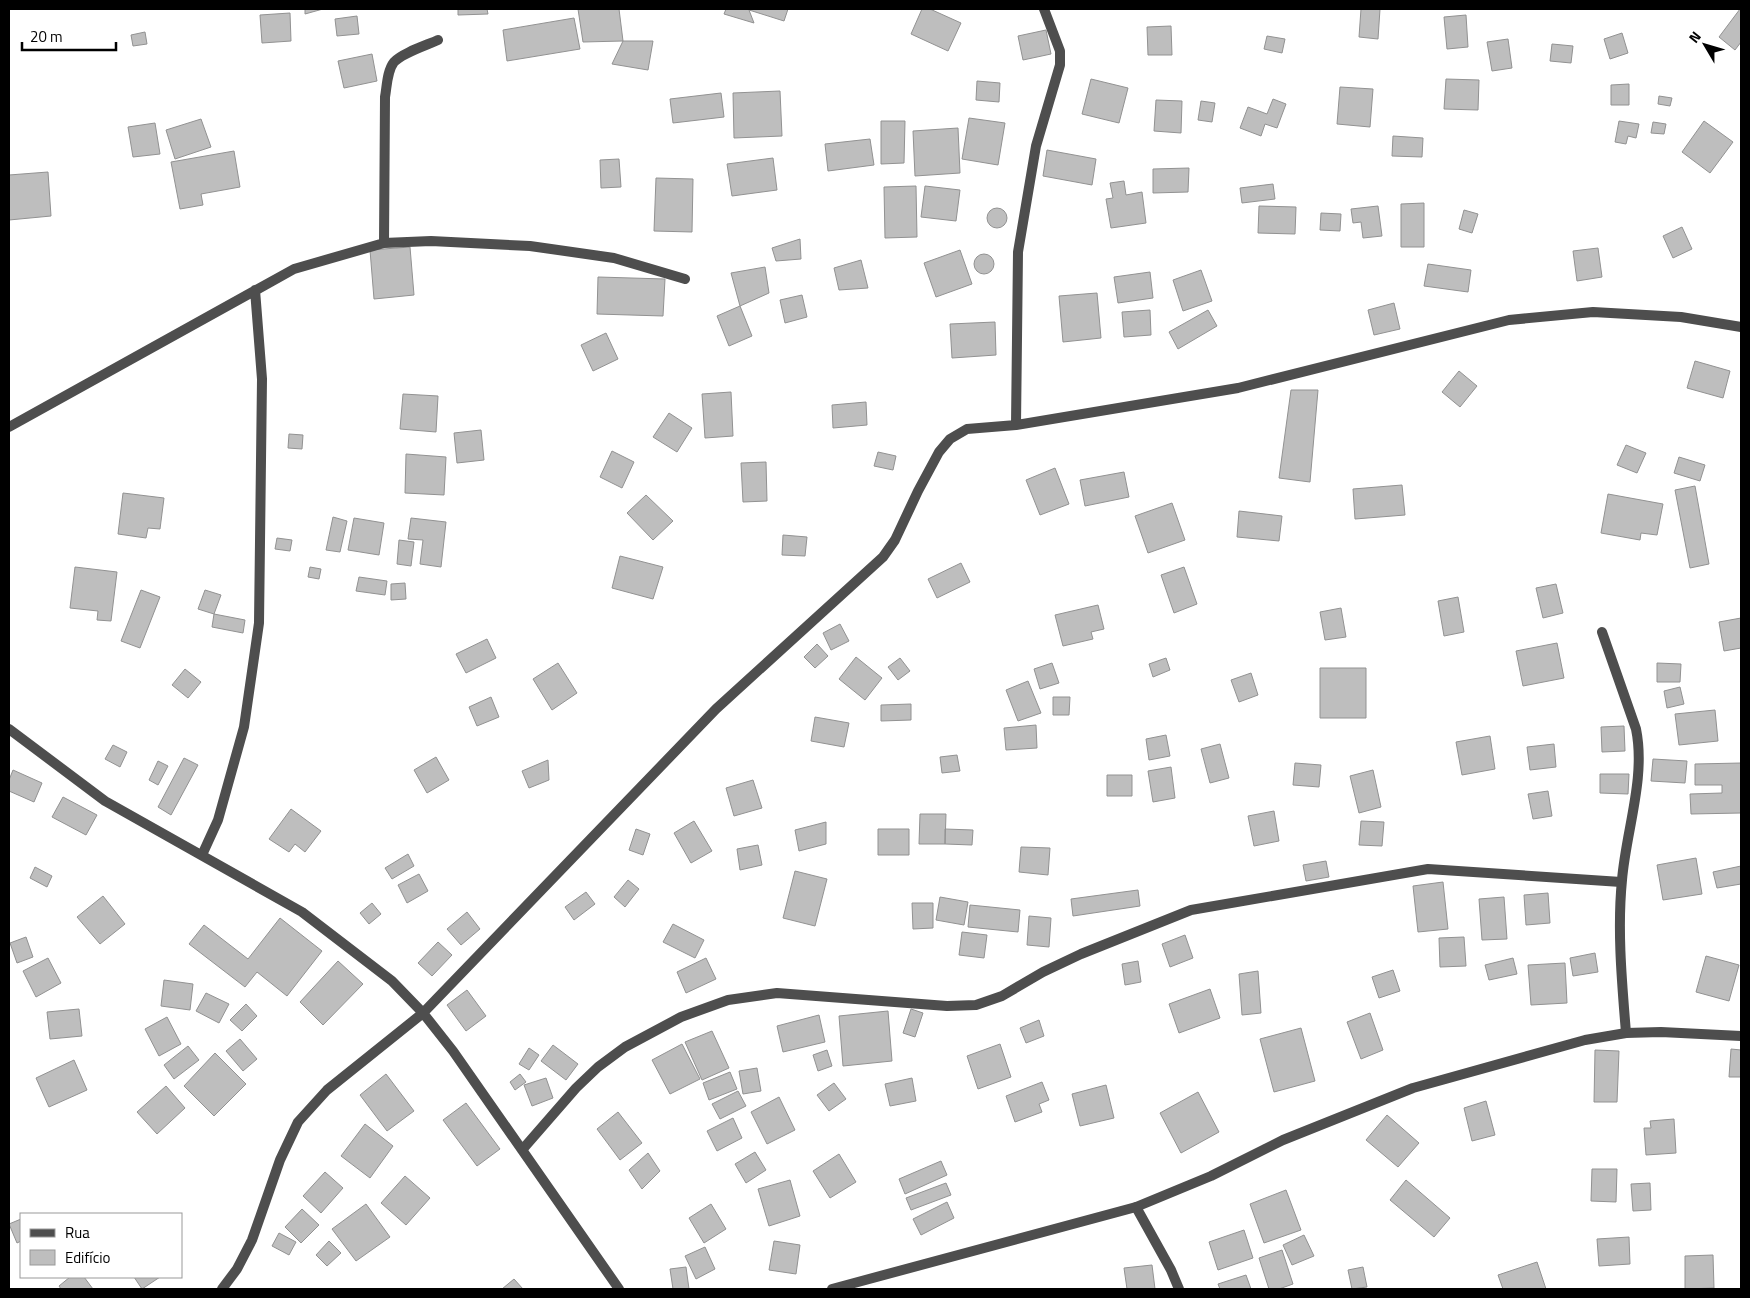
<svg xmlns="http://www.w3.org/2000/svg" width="1750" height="1298" viewBox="0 0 1750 1298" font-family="'Titillium Web',sans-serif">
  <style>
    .building { fill: #bebebe; stroke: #929292 }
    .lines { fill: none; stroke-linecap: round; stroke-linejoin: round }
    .minor { stroke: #4e4e4e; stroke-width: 10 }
    .tertiary { stroke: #4e4e4e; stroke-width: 10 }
  </style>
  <rect width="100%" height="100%" fill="#fff"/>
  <path class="building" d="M305 9H323L305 14Z
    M458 9H487L488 14 458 15Z
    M578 9H619L623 41 583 42Z
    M726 9H788L784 21 749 10 754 23 724 14Z
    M922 9H930L961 23 948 51 911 34Z
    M1361 9H1380L1378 39 1359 37Z
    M1740 9H1741V42L1735 50 1719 37Z
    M290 13 291 41 262 43 260 15Z
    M1466 15 1468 47 1447 49 1444 17Z
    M357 16 359 34 337 36 335 19Z
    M574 18 580 49 507 61 503 30Z
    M1171 26 1172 55H1148L1147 27Z
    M1046 30 1051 54 1023 60 1018 36Z
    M145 32 147 44 133 46 131 35Z
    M1622 33 1628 53 1610 59 1604 39Z
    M1267 36 1285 39 1282 53 1264 49Z
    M1508 39 1512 68 1492 71 1487 42Z
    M623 41H653L648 70 612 64Z
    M1552 44 1573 46 1571 63 1550 61Z
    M372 54 377 81 344 88 338 61Z
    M1091 79 1128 88 1119 123 1082 114Z
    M1446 79 1479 80 1478 110 1444 109Z
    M977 81 1000 83 999 102 976 100Z
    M1629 84V105H1611V85Z
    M1340 87 1373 89 1370 127 1337 124Z
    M780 91 782 136 734 138 733 93Z
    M721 93 724 117 673 123 670 99Z
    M1659 96 1672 98 1670 106 1658 104Z
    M1273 99 1286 104 1277 128 1265 124 1261 136 1240 128 1248 107 1267 114Z
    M1156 100 1182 101 1181 133 1154 131Z
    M1201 101 1215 103 1212 122 1198 120Z
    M969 118 1005 123 998 165 962 159Z
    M201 119 211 147 175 159 166 130Z
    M881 121H905L904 163 881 164Z
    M1619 121 1639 124 1636 138 1628 136 1626 144 1615 142Z
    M1704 121 1733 142 1710 173 1682 152Z
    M1653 122 1666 124 1664 134 1651 133Z
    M155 123 160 154 133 157 128 127Z
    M958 128 960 173 915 176 913 131Z
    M1393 136 1423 138 1422 157 1392 156Z
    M870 139 874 165 828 171 825 144Z
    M1047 150 1096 159 1092 185 1043 176Z
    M234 151 240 187 201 194 203 205 180 209 171 162Z
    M773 158 777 190 732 196 727 164Z
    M619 159 621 187 601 188 600 160Z
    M1189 168 1188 192 1153 193V169Z
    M48 172 51 216 9 220V175Z
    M656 178 693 179 692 232 654 231Z
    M1124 181 1126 195 1142 192 1146 223 1111 228 1106 199 1113 198 1110 183Z
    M1273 184 1275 199 1242 203 1240 188Z
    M916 186 917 237 885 238 884 187Z
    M925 186 960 190 956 221 921 217Z
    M1424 203V247H1401V204Z
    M1259 206 1296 207 1295 234 1258 233Z
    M1378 206 1382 236 1363 238 1361 222 1353 223 1351 209Z
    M987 218a10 10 0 1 1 20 0a10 10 0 1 1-20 0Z
    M1464 210 1478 214 1472 233 1459 229Z
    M1321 213 1341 214 1340 231 1320 230Z
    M1682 227 1692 249 1673 258 1663 236Z
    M800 239 801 259 776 261 772 248Z
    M410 247 414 295 374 299 370 250Z
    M1598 248 1602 277 1577 281 1573 251Z
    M960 250 972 284 936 297 924 263Z
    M974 264a10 10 0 1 1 20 0a10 10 0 1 1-20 0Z
    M861 260 868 288 839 290 834 268Z
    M1428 264 1471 270 1468 292 1424 286Z
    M765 267 769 293 740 306 731 273Z
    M1201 270 1212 301 1183 311 1173 280Z
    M1150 272 1153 298 1118 303 1114 277Z
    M598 277 665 279 663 316 597 314Z
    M1097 293 1101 338 1063 342 1059 296Z
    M802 295 807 317 785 323 780 300Z
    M1394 303 1400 329 1374 335 1368 310Z
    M740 306 752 336 729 346 717 316Z
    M1150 310 1151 335 1124 337 1122 312Z
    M1208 310 1217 326 1178 349 1169 332Z
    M995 322 996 355 952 358 950 324Z
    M606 333 618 359 593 371 581 345Z
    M1695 361 1730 371 1723 398 1687 388Z
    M1459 371 1477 386 1460 407 1442 392Z
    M1291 390H1318L1310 482 1279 478Z
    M731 392 733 436 705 438 702 394Z
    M403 394 438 396 436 432 400 429Z
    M866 402 867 425 833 428 832 405Z
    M669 413 692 428 677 452 653 437Z
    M481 430 484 460 457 463 454 433Z
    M289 434 303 435 302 449 288 448Z
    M1626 445 1646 453 1637 473 1617 465Z
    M612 451 634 462 622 488 600 477Z
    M878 452 896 456 893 470 874 466Z
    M406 454 446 457 444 495 405 493Z
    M1679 457 1705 465 1700 481 1674 473Z
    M766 462 767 501 743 502 741 463Z
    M1055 468 1069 504 1040 515 1026 480Z
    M1124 472 1129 497 1085 506 1080 480Z
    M1402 485 1405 515 1355 519 1353 489Z
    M1695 486 1709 564 1690 568 1675 490Z
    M123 493 164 498 160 529 148 528 146 538 118 534Z
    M1608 494 1663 504 1657 535 1641 533 1640 540 1601 533Z
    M646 495 673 521 653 540 627 513Z
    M1172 503 1185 540 1148 553 1135 516Z
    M1239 511 1282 516 1279 541 1237 537Z
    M333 517 347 521 340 552 326 550Z
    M354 518 384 523 379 555 348 550Z
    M411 518 446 522 441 567 420 564 423 540 408 539Z
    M783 535 807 537 805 556 782 555Z
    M277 538 292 540 290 551 275 549Z
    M399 540 414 542 411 566 397 564Z
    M620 556 663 567 653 599 612 588Z
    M961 563 970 582 937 598 928 579Z
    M75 567 117 572 111 621 97 620 98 611 70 608Z
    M310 567 321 569 319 579 308 577Z
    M1184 567 1197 604 1174 613 1161 575Z
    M359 577 387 581 385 595 356 591Z
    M405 583 406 599 391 600V584Z
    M1556 584 1563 613 1543 618 1536 588Z
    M141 590 160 597 140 648 121 641Z
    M205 590 221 595 214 614 198 609Z
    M1458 597 1464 632 1444 636 1438 601Z
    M1098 605 1104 629 1091 632 1093 639 1063 646 1055 615Z
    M1341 608 1346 637 1325 640 1320 612Z
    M214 614 245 620 243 633 212 627Z
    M1741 618V648L1724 651 1719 622Z
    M840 624 849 641 831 650 823 633Z
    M487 639 496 658 466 673 456 654Z
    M1557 643 1564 678 1523 686 1516 651Z
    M817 644 828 656 815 668 804 657Z
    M856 657 882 678 865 700 839 679Z
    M900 658 910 671 898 680 888 667Z
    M1166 658 1170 670 1153 677 1149 664Z
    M558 663 577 693 552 710 533 679Z
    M1052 663 1059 683 1040 689 1034 669Z
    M1657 663 1681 664 1680 682H1657Z
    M1320 668H1366V718H1320Z
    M185 669 201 682 188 698 172 685Z
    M1251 673 1258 695 1239 702 1231 680Z
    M1028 681 1041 713 1018 721 1006 690Z
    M1680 687 1684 704 1667 708 1664 691Z
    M491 697 499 717 477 726 469 707Z
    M1053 697H1070L1069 715H1053Z
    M911 704V720L881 721V705Z
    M1715 710 1718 741 1679 745 1675 714Z
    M815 717 849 723 844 747 811 741Z
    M1036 725 1037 748 1006 750 1004 728Z
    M1624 726 1625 751 1602 752 1601 727Z
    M1166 735 1170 756 1149 760 1146 739Z
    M1490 736 1495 769 1462 775 1456 742Z
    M1220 744 1229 778 1210 783 1201 749Z
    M1554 744 1556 767 1530 770 1527 747Z
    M113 745 127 752 120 767 105 759Z
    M957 755 960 771 942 773 940 757Z
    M436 757 449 780 427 793 414 770Z
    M184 758 198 765 171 815 158 807Z
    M1653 759 1687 761 1685 783 1651 781Z
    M548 760 549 780 529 788 522 771Z
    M158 761 168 766 158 785 149 780Z
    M1295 763 1321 765 1319 787 1293 785Z
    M1741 763V813L1691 814 1690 794 1722 793V785H1695V764Z
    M1171 767 1175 798 1153 802 1148 771Z
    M13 770 42 783 34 802 9 791V780Z
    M1373 770 1381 807 1359 813 1350 776Z
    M1600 774H1629L1628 794 1600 793Z
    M1107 775H1132V796H1107Z
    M753 780 762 808 734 816 726 788Z
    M1548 791 1552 816 1533 819 1528 794Z
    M63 797 97 815 86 835 52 817Z
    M291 809 321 831 305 852 295 844 289 852 269 839Z
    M1274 811 1279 841 1254 846 1248 816Z
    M920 814H946L945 844H919Z
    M694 821 712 851 691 863 674 833Z
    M1361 821 1384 822 1382 846 1359 845Z
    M826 822V844L799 851 795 830Z
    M636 829 650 834 643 855 629 850Z
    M878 829H909V855H878Z
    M945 829 973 830 972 845 945 844Z
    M758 845 762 865 740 870 737 849Z
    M1021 847 1050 848 1048 875 1019 872Z
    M408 854 414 866 392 879 385 868Z
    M1696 858 1702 894 1663 900 1657 865Z
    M1326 861 1329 877 1306 881 1303 865Z
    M1741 866V884L1717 888 1713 872Z
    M35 867 52 876 47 887 30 878Z
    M795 871 827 879 815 926 783 918Z
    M419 874 428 891 407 903 398 885Z
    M628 880 639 889 625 907 614 897Z
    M1443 882 1448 929 1418 932 1413 886Z
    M1138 890 1140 906 1073 916 1071 899Z
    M586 892 595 904 574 920 565 907Z
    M1548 893 1550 923 1526 925 1524 895Z
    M103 896 125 924 100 944 77 917Z
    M940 897 968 902 964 925 936 920Z
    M1504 897 1507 939 1482 940 1479 899Z
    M372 903 381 914 369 924 360 913Z
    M912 903H933V928L913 929Z
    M970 905 1020 910 1018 932 968 927Z
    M467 912 480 929 461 945 447 929Z
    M1029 916 1051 918 1049 947 1027 945Z
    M280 918 322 951 287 996 257 972 245 987 189 944 204 925 248 959Z
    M673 924 704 940 695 958 663 942Z
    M962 932 987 935 984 958 959 955Z
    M1185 935 1193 958 1170 967 1162 944Z
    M26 937 33 957 17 963 10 943Z
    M1464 937 1466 966 1440 967 1439 938Z
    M438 942 452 955 432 976 418 963Z
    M1595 953 1598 972 1573 976 1570 958Z
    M1706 956 1739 965 1729 1001 1696 992Z
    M48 958 61 983 36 997 23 971Z
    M706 958 716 979 686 993 677 972Z
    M1513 958 1517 974 1489 980 1485 965Z
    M338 961 363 984 323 1025 300 1002Z
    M1138 961 1141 982 1125 985 1122 964Z
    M1565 963 1567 1003 1531 1005 1528 965Z
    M1393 970 1400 991 1379 998 1372 977Z
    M1258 971 1261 1013 1242 1015 1239 974Z
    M164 980 193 984 190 1010 161 1006Z
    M1210 989 1220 1018 1179 1033 1169 1004Z
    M467 990 486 1016 466 1031 447 1005Z
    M206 993 229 1004 219 1023 196 1011Z
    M246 1004 257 1016 242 1031 230 1020Z
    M79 1009 82 1036 50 1039 47 1012Z
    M911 1009 923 1013 915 1037 903 1033Z
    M888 1011 892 1061 843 1066 839 1016Z
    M1370 1013 1383 1050 1361 1059 1347 1022Z
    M819 1015 825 1042 783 1052 777 1026Z
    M167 1017 181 1044 159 1056 145 1029Z
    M1039 1020 1044 1036 1026 1043 1020 1028Z
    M1301 1028 1315 1081 1274 1092 1260 1039Z
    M712 1031 729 1068 702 1080 685 1042Z
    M240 1039 257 1059 243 1071 226 1051Z
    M682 1044 700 1079 670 1094 652 1060Z
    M1000 1044 1011 1077 978 1089 967 1056Z
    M553 1045 578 1064 566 1080 541 1061Z
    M188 1046 199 1060 174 1079 164 1065Z
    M529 1048 539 1055 529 1070 519 1064Z
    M1731 1049 1741 1050V1077H1729Z
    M827 1050 832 1066 818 1071 813 1055Z
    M1595 1050 1619 1051 1617 1102H1594Z
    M215 1053 246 1084 214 1116 184 1086Z
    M74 1060 87 1090 49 1107 36 1078Z
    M757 1068 761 1091 743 1094 739 1071Z
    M730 1072 737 1089 709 1100 703 1083Z
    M386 1074 414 1111 387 1131 360 1095Z
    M520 1074 526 1082 515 1090 510 1082Z
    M546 1078 553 1098 532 1106 524 1085Z
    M912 1078 916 1101 890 1106 885 1084Z
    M1042 1082 1049 1100 1039 1104 1042 1112 1015 1122 1006 1096Z
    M834 1083 846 1099 829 1111 817 1095Z
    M1106 1085 1114 1118 1080 1126 1072 1094Z
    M166 1086 185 1108 157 1134 137 1112Z
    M738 1091 746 1106 720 1119 712 1104Z
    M1198 1092 1219 1132 1181 1153 1160 1113Z
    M779 1097 795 1130 767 1144 751 1112Z
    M1486 1101 1495 1135 1472 1141 1464 1108Z
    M466 1103 500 1149 477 1166 443 1120Z
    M618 1112 642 1143 620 1160 597 1129Z
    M1387 1115 1419 1143 1398 1167 1366 1140Z
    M733 1118 742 1138 717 1151 707 1131Z
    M1674 1119 1676 1153 1646 1155 1644 1128H1651L1650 1121Z
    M365 1124 393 1146 370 1178 341 1156Z
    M755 1152 766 1170 746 1183 735 1164Z
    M648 1153 660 1171 642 1189 629 1170Z
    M839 1154 856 1182 830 1198 813 1171Z
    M941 1161 947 1175 905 1194 899 1179Z
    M1592 1169H1617L1616 1202 1591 1201Z
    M325 1172 343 1188 321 1213 303 1196Z
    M405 1176 430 1198 406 1225 381 1203Z
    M790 1180 800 1216 769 1226 758 1189Z
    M1406 1180 1450 1218 1434 1237 1390 1200Z
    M946 1183 951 1195 911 1210 906 1198Z
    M1650 1183 1651 1210 1633 1211 1631 1184Z
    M1286 1190 1301 1230 1264 1243 1250 1204Z
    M947 1202 954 1218 921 1235 913 1219Z
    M366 1204 390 1237 356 1261 332 1229Z
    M711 1204 726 1229 704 1243 689 1218Z
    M302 1209 319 1225 301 1243 285 1227Z
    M21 1219V1241L17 1243 9 1224Z
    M1244 1230 1253 1258 1218 1270 1209 1242Z
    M279 1233 296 1242 289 1255 272 1246Z
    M1304 1235 1314 1256 1292 1265 1283 1245Z
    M1629 1237 1630 1264 1599 1266 1597 1239Z
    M329 1241 341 1253 327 1266 316 1255Z
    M774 1241 800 1245 796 1274 769 1270Z
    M705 1247 715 1269 696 1279 685 1256Z
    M1282 1250 1293 1284 1279 1289H1269L1259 1258Z
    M1713 1255 1714 1288 1685 1289V1256Z
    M1537 1262 1546 1289H1503L1498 1275Z
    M1152 1265 1155 1289H1127L1124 1268Z
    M686 1267 689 1289H673L670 1269Z
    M1363 1267 1367 1287 1352 1289 1348 1270Z
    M1246 1275 1251 1289H1220L1218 1284Z
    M70 1277H84L93 1289H61L59 1286Z
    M134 1277H160L142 1289Z
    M514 1279 523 1289H502Z"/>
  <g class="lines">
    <path class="minor" d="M384 243 385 97C387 86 387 71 394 62 402 53 427 45 438 40
      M1016 425 1018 252 1036 146 1060 65V51L1044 9
      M9 427 294 269 384 243 431 241 530 246 614 258 685 279
      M1602 632 1636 729C1646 778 1626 831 1622 880 1617 930 1622 983 1626 1033
      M9 729 105 801 302 912 392 981 423 1013 453 1051 619 1289
      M202 855 218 820 244 727 259 623 262 379 255 290
      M522 1150 576 1088 598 1067 625 1047 681 1017 728 1000 777 993 947 1006 976 1005 1002 996 1043 972 1081 954 1191 910 1428 869 1621 882
      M1136 1207 1171 1270 1179 1289
      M222 1289 237 1269 252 1240 280 1160 298 1122 327 1090 423 1013 716 709 883 557 895 540 918 491 939 452 950 439 967 429 1016 425 1238 388 1509 320 1593 312 1681 317 1741 327"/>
    <path class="tertiary" d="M832 1289 1136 1207 1211 1176 1283 1140 1413 1088 1585 1040 1626 1033 1661 1032 1741 1036"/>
  </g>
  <rect width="1750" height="1298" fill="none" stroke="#000000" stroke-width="20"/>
  <rect x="20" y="1213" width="162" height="65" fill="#ffffff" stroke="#999999"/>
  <rect x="30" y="1229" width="25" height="8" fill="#4e4e4e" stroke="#999999"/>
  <text x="65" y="1238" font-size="15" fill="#000000">Rua</text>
  <rect x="30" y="1250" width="25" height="15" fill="#bebebe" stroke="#999999"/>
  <text x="65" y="1263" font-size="15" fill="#000000">Edifício</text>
  <g transform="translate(1705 45) rotate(308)" stroke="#ffffff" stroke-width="4" paint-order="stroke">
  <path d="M0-4L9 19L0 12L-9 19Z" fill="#000000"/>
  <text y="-8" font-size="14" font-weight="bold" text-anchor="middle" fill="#000000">N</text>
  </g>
  <path d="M22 42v8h94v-8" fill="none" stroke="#000000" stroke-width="2.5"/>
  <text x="30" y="42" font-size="15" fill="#000000" stroke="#ffffff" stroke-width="4" paint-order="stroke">20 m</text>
</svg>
